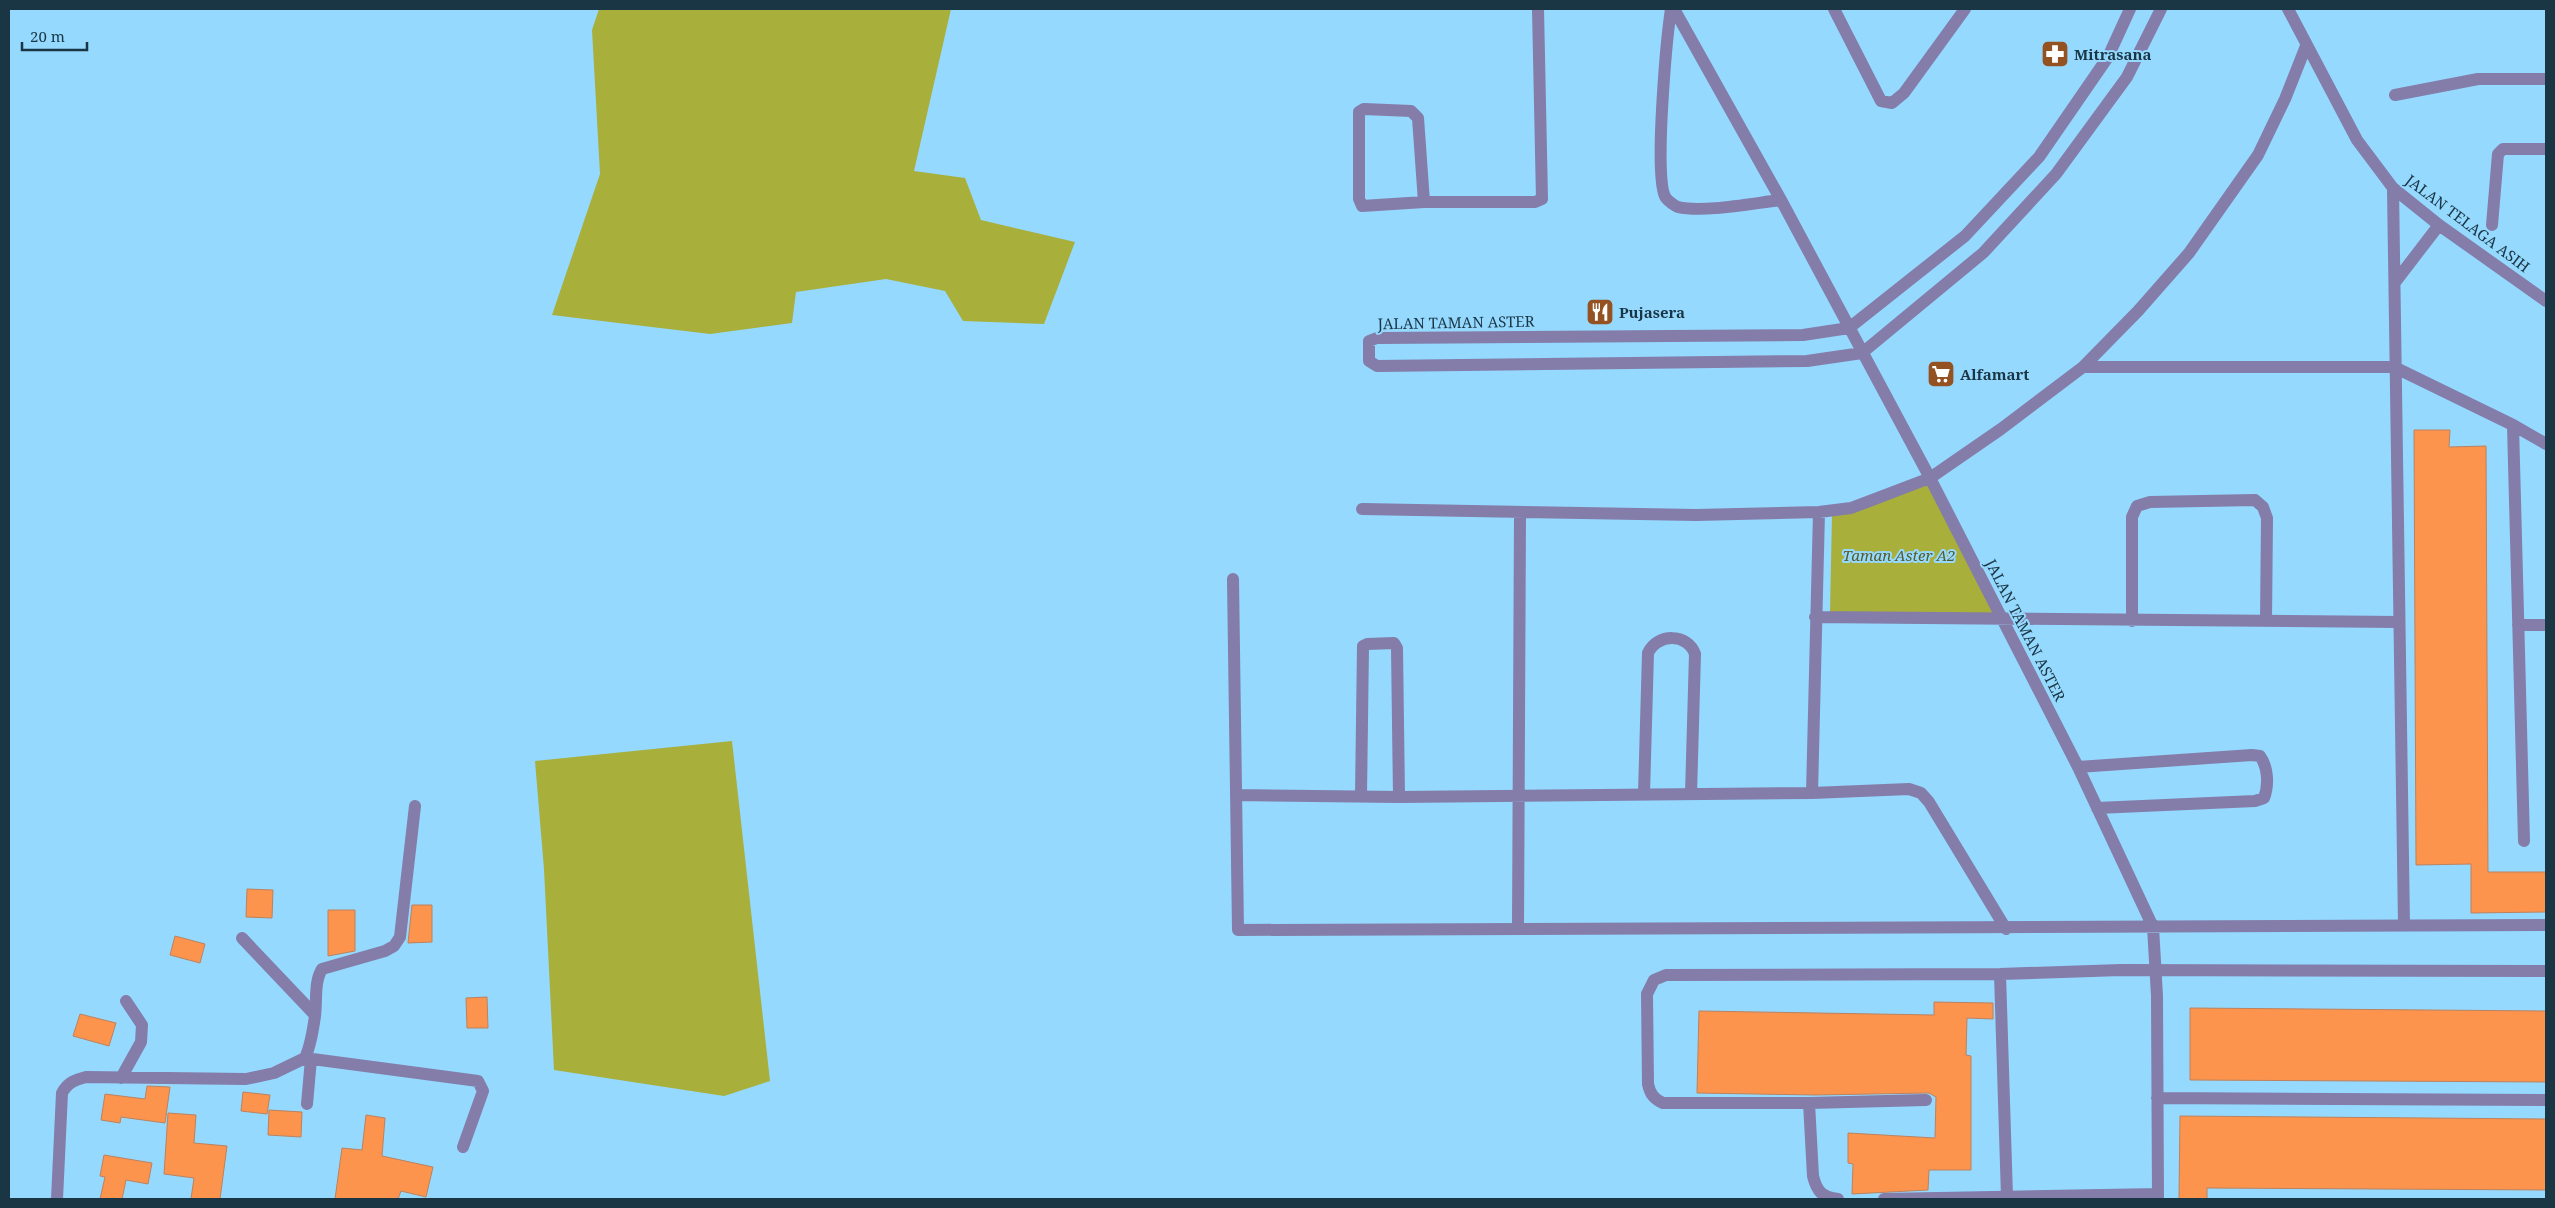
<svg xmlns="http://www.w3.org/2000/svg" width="2555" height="1208" viewBox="0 0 2555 1208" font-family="'Noto Serif',serif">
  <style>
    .green { fill: #a8af3b }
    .building { fill: #fc944e; stroke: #bb825f }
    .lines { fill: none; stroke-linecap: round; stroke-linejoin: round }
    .minor { stroke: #847ca9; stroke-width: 12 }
    .labels { text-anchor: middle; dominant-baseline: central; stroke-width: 4; stroke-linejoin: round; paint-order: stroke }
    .poi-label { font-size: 15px; font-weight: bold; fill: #1a3645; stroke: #95d9fe; text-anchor: start }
    .street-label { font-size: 15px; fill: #1a3645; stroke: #95d9fe }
    .park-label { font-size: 15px; font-style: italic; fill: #575b28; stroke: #95d9fe }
  </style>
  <rect width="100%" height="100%" fill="#95d9fe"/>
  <path class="green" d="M599 9H951L914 171 965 178 981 220 1075 242 1044 324 963 321 945 291 886 279 796 292 792 323 710 334 552 315 600 174 592 30Z
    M1926 482 1999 616 1830 612 1832 514Z
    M732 741 770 1081 724 1096 554 1070 544 869 535 761Z"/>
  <path class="building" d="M2414 430H2450L2449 447 2486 446 2488 872H2546V912L2471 913V864L2416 865Z
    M247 889 273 890 272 918 246 917Z
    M412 905H432V942L408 943Z
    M328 910H355V951L328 956Z
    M175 936 205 944 200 963 170 955Z
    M487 997 488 1028H467L466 998Z
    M1934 1002 1993 1003V1019L1967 1018 1966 1055 1971 1056V1170H1929L1928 1190 1852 1194 1853 1164 1848 1163V1133L1935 1138 1936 1097 1929 1093 1815 1095 1697 1093 1699 1011 1934 1015Z
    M2190 1008 2546 1011V1082L2190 1080Z
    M80 1014 116 1023 109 1046 73 1036Z
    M147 1086 170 1087 165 1123 121 1117 120 1123 101 1120 105 1094 145 1099Z
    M243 1092 270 1095 267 1114 241 1111Z
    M269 1110 302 1112 301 1137 268 1135Z
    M168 1113 196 1115 194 1143 227 1146 220 1199H191L194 1178 164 1174Z
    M366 1115 385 1118 382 1156 433 1167 426 1197 401 1191 398 1199H335L342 1148 362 1150Z
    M2180 1116 2546 1119V1190L2207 1188V1199H2179Z
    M104 1155 152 1163 148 1184 126 1180 122 1199H100L105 1177 100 1176Z"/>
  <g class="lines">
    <path class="minor" d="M1671 9C1667 36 1653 182 1666 198 1668 201 1675 206 1678 207 1703 213 1754 203 1781 200
      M1674 9 1781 200 1930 478 2078 767 2153 927 2157 996 2158 1199
      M1834 9 1881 101 1892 103 1904 93 1965 9
      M2130 9 2108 57 2039 157 1965 236 1849 328 1803 335 1377 338 1369 341V361L1377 366 1807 361 1862 353 1983 253 2056 174 2127 77 2161 9
      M2288 9 2357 140 2393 188 2439 225 2546 301
      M2395 95 2478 79H2546
      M2393 188 2404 925
      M1424 202 1418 118 1411 111 1364 109 1359 112V199L1362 206 1424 202H1535L1542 199 1538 9
      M2492 225 2498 154 2503 149H2546
      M2396 281 2439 225
      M2083 367H2394L2513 425 2546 444
      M2513 425 2524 841
      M1362 509 1696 515 1819 512 1851 508 1930 478 2001 429 2083 367 2138 311 2189 253 2258 155 2285 99 2306 46
      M1233 579 1238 930 2546 925
      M1815 617 2399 622
      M2132 621V517L2137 506 2150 502 2255 500 2263 507 2267 518 2266 621
      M2518 625H2546
      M2078 767 2252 755 2260 756C2268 767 2269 785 2264 798L2255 801 2097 808
      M1812 793 1819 512
      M1644 794 1648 653C1657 633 1688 633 1695 654L1691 794
      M1236 795 1399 797 1812 793 1909 789 1921 793 1929 802 2006 929
      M1361 796 1363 646 1367 644 1394 643 1397 648 1399 797
      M1518 929 1520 513
      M242 938 315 1015
      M2000 974 2007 1197
      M305 1058 478 1081 483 1091 463 1147
      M121 1078 141 1042 142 1025 126 1001
      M2157 1098 2546 1100
      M1926 1100 1809 1103H1663C1654 1099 1650 1094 1648 1084L1647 994 1654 980 1666 975 2000 974 2121 970 2546 971
      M1809 1103 1813 1176C1817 1192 1822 1197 1838 1199
      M307 1104 311 1059
      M57 1199 62 1093C68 1082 75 1080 86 1077L246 1079 274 1073 305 1058C311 1045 313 1030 315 1016 317 1000 314 982 322 969L385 951 394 946 400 937 415 806
      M1884 1199 2158 1194"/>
  </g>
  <defs>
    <symbol id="pharmacy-square" viewBox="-11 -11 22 22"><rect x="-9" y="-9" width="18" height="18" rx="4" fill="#945121" stroke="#95d9fe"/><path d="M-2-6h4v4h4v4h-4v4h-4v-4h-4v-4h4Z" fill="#fff"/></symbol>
    <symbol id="restaurant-square" viewBox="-11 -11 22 22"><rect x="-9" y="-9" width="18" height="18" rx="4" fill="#945121" stroke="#95d9fe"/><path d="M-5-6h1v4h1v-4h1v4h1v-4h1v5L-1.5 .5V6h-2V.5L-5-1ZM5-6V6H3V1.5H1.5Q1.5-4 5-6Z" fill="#fff"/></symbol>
    <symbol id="supermarket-square" viewBox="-11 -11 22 22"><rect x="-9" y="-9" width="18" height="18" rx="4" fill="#945121" stroke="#95d9fe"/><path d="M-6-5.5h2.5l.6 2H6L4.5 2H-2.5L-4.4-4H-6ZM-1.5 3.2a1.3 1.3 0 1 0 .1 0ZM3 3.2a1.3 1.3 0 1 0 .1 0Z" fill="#fff"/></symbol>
  </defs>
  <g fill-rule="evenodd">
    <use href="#pharmacy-square" x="2039" y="38" width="32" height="32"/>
    <use href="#restaurant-square" x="1584" y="296" width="32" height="32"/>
    <use href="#supermarket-square" x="1925" y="358" width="32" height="32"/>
  </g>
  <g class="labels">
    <g class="poi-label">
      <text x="2074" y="54">Mitrasana</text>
      <text x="1619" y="312">Pujasera</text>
      <text x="1960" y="374">Alfamart</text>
    </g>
    <g class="street-label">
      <text transform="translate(2468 223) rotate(37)">JALAN TELAGA ASIH</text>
      <text transform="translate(1456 322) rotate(-1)">JALAN TAMAN ASTER</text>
      <text transform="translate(2026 630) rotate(63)">JALAN TAMAN ASTER</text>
    </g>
    <g class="park-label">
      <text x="1899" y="555">Taman Aster A2</text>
    </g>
  </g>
  <rect width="2555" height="1208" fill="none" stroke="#1a3645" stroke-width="20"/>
  <path d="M22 42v8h65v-8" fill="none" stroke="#1a3645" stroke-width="2.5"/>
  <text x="30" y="42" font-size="15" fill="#1a3645" stroke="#95d9fe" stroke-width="4" paint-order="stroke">20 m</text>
</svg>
